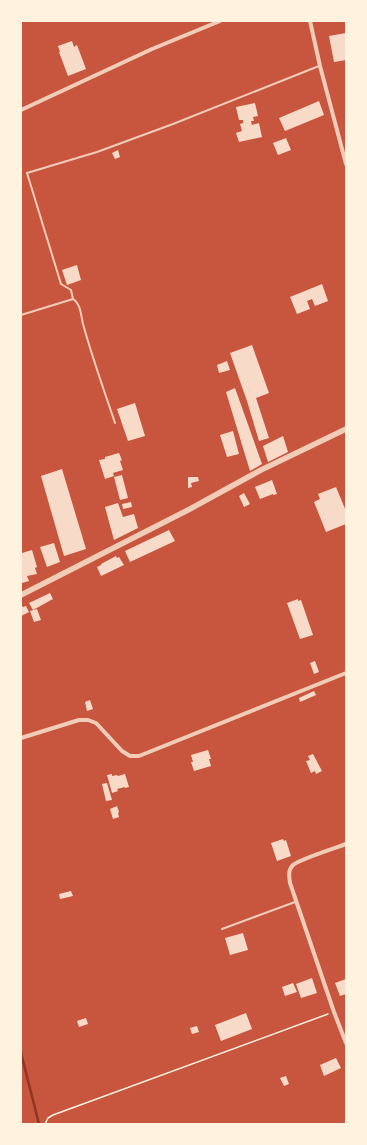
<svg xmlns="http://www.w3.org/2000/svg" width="367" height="1145" viewBox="0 0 367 1145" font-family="Signika,sans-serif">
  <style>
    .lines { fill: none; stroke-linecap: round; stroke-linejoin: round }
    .stream { stroke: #8f3625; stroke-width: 2.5 }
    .building { fill: #f7dbc8 }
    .path { stroke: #fff3e0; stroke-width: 1.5 }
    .service { stroke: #f1ccb7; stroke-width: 2 }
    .minor { stroke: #f1ccb7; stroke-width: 4 }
    .tertiary { stroke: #f1ccb7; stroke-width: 5.5 }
  </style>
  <rect width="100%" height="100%" fill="#c8553d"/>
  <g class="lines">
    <path class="stream" d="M21 1053 39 1124"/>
  </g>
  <path class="building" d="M346 33V60L334 62 329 36Z
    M72 41 74 47 77 45 86 69 68 76 59 52H60L58 46Z
    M319 101 324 115 285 131 279 118Z
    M255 103 258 116 253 117 254 121H251L252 125 259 123 262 137 239 142 236 133 242 131 240 124 243 123V120H239L236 107Z
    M286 138 291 150 278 155 273 143Z
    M118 150 120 157 115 159 112 153Z
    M77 265 81 280 67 285 62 270Z
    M322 284 328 301 315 306 312 299 307 301 310 309 297 314 290 297Z
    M252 345 269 393 256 398 269 438 259 441 247 401 230 353Z
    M227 361 230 370 219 373 217 365Z
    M235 388 262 464 250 471 226 392Z
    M135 403 145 436 128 441 117 409Z
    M233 431 239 454 227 457 220 435Z
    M283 436 288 452 268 462 263 446Z
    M119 453 122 460 120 461 123 470 113 473 114 476 105 479 99 460 105 459V457Z
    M62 469 86 549 64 556 41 476Z
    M122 475 128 498 120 500 114 477Z
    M188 477H198L199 481 191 483 192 487 188 488Z
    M272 480 277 494 273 495V494L260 499 255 487Z
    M336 487 346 511V524L326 532 314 502 320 499 318 494Z
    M244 493 250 504 244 507 239 496Z
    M131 502 132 507 123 509 122 504Z
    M118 503 123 517 134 514 138 528 114 540 105 507Z
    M169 530 175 541 130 562 125 551Z
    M54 543 60 562 47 567 40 547Z
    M21 550 22 553 32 550 37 567 35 568 37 574 27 576 29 581 22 583 21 579Z
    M116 556 117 558 119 557 124 565 101 576 97 567 101 565V564Z
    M50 593 53 599 33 610 29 603Z
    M298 599V601L301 600 313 635 300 639 287 603Z
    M21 605 23 607 26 606 29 612 21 616Z
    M37 609 41 620 34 622 30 611Z
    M315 661 319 672 314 674 310 663Z
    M314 691 316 695 300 702 299 698Z
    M90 700 93 709 87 711 85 702Z
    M208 750 211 759H209L211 766 194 771 191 762H193L191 755Z
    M313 754 322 771 316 774 315 771 311 773 306 761 310 760 308 756Z
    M112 774V776L117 775 118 776 125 774 129 787 125 788V787L117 789 118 791 112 793 107 775Z
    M107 783 112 800 106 801 102 784Z
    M117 806 119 812 118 813 119 817 113 819 110 809Z
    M283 839 284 841 286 840 291 856 277 861 271 843Z
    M71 891 73 896 60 899 59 894Z
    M243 933 248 950 230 955 225 938Z
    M312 978 317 993 301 998 296 984Z
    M346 979V994L340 996 335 983Z
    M293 983 297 992 285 996 282 987Z
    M246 1013 252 1029 221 1041 215 1025Z
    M86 1018 88 1024 79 1027 77 1021Z
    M197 1026 199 1032 192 1034 190 1028Z
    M336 1058 341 1068 324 1076 320 1065Z
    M286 1076 289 1084 284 1086 280 1078Z"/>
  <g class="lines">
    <path class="path" d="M45 1124 48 1118 53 1115 328 1014"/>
    <path class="service" d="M73 299 71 290 61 284 27 173 97 152 173 124 319 66
      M21 315 73 299C81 304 81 316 83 324 92 357 104 390 115 423
      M222 929 295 902"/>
    <path class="minor" d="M310 21 320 66 346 164
      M21 110 152 49 220 21
      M21 738 79 720H88L96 723 122 751 130 756H139L346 673
      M346 844C335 848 300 859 293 865 288 870 289 876 290 883L334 1012 346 1043"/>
    <path class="tertiary" d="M21 595 190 509 261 470 346 429"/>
  </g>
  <rect width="367" height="1145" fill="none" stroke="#fff3e0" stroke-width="44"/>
</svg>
